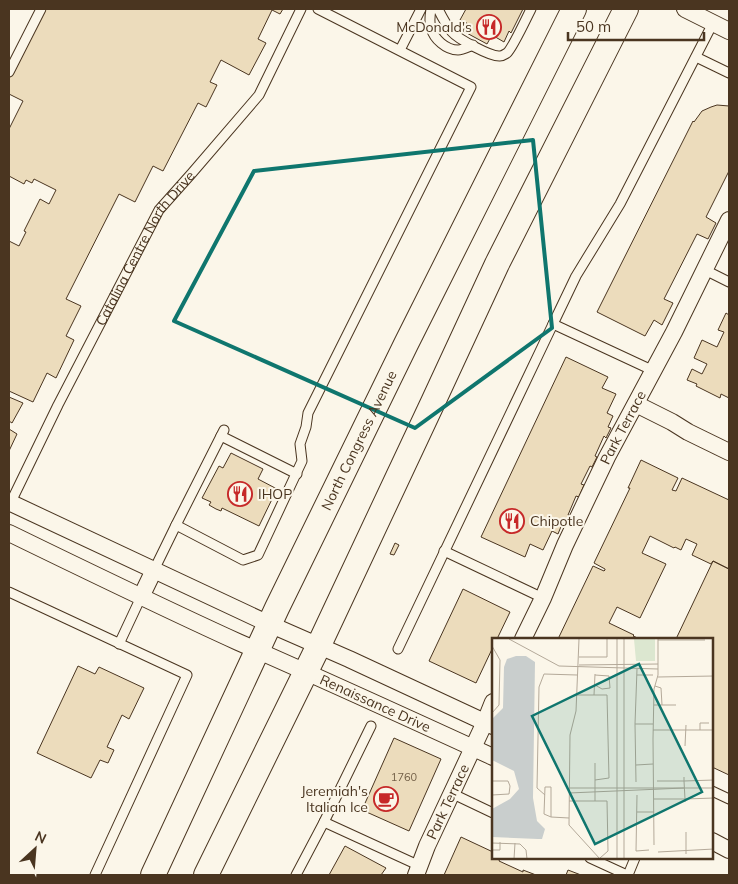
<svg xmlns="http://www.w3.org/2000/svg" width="738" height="884" viewBox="0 0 738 884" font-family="Mulish,sans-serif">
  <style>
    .building { fill: #ecdcbc; stroke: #4a3520 }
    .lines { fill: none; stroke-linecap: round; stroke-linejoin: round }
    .service-casing { stroke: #4a3520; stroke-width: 11 }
    .minor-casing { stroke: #4a3520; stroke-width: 18 }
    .secondary-casing { stroke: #4a3520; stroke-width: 26 }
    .service { stroke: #fbf6e9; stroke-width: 9 }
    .minor { stroke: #fbf6e9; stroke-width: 16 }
    .secondary { stroke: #fbf6e9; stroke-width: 24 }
    .marked { fill: none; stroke: #0f766e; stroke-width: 4; stroke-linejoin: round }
    .labels { text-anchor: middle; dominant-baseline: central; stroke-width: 4; stroke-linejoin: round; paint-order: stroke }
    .number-label { font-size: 11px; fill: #725f47 }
    .poi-label { font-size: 14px; fill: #4a3520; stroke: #fbf6e9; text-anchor: end }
    .street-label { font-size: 14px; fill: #4a3520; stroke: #fbf6e9 }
    .inset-road { fill: none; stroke: #b4a999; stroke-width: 1 }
    .view { fill: #0f766e; fill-opacity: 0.15; stroke: #0f766e; stroke-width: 2.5 }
    .inset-edge { fill: none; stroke: #4a3520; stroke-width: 2.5 }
  </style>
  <rect width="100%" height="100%" fill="#fbf6e9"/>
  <path class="building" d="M43 9H283L280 14 272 10 258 39 266 43 249 75 221 60 210 82 217 85 206 107 198 103 163 171 153 166 135 202 119 194 66 299 81 306 66 336 74 340 56 378 47 373 33 402 9 391V392V241L19 246 26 232 24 231 40 199 49 204 56 190 34 179 32 183 26 180 24 184 9 176V129L23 101 9 94V76Z
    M466 9H523L511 33 509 31 504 42 492 35 487 44 463 31 467 23 460 20Z
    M717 105 729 106V171L706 217 716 223 708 239 697 234 664 299 673 303 662 325 654 320 645 336 597 312 693 121 694 122 702 111 711 107Z
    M726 313 729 315V398L721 394 720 398 696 386 697 384 687 380 692 369 702 374 707 364 694 358 702 340 717 347 724 332 718 330Z
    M566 357 608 377 602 388 616 394 607 413 613 416 608 427 611 428 606 438 604 436 595 456 597 457 592 467 590 466 581 484 584 485 579 497 576 496 568 515 570 516 566 526 562 524 558 534 552 531 543 550 530 544 525 557 481 537Z
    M9 397 23 403 12 423 9 421Z
    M9 429 17 434 9 451Z
    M231 453 263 469 258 479 277 489 259 526 222 508 221 511 216 509 209 505 211 502 202 498 219 466 223 468Z
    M641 460 678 478 672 490 676 491 682 478 729 500V569L713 561 711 564 692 555 697 544 686 539 681 550 675 547 674 548 650 536 642 553 666 564 640 618 617 607 609 623 634 635 633 636 640 639H558L593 566 604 571 605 570V569L594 563 630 488H628Z
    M395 543 399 545 394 555 390 554Z
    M713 561 729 569V775L712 767V639H676Z
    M463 589 510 612 497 639H493V647L476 683 429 661Z
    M78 666 95 674 99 667 144 688 129 719 122 715 107 747 114 750 108 763 100 760 91 778 37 753Z
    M394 738 441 759 409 831 362 810Z
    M461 837 493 852V858H500L499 861 523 872V870L536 875H444Z
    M345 846 386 868 381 875H329Z
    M568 870 581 875H566Z"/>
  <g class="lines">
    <defs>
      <g id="service">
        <path d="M431 9C430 15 429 22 431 28 434 39 446 50 458 50 462 50 468 47 473 45"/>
        <path d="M438 9C442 17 446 25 452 32 458 39 491 57 500 56 503 56 505 54 507 53 512 49 527 17 531 9"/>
        <path d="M400 50 421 9"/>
        <path d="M696 57 729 73"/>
        <path d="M9 72 41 9"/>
        <path d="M705 270 729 282"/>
        <path d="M654 371 553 324 576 276 620 204 713 23"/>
        <path d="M221 436 297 474"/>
        <path id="s1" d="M9 506 58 405 159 210 192 173 259 95 301 9"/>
        <path d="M176 525 243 560 258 555 302 461 300 444 306 427 308 413 471 87 318 9"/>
        <path d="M444 551 543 598"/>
        <path d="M154 570 176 525 224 430"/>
        <path d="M9 592 187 675 95 875"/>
        <path d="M119 644 141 597"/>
        <path d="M398 649 553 324"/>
        <path d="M712 791 729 799"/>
        <path d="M451 793 493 813"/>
        <path d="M324 822 420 866"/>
        <path d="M590 858 627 875"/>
        <path d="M296 875 324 822 371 726"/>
        <path d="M629 875H628L635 858"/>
      </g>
      <g id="minor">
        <path d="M685 9 729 31"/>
        <path d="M636 404 672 422 688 432 729 452"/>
        <path d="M11 503 269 624 349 659 493 726"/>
        <path id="s2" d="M9 533C85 570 161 607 238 642 323 679 408 718 493 757"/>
        <path d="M141 597 154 570"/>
        <path id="s3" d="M523 639 543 598 565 545 607 457 674 332 729 220"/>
        <path d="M712 841 729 850"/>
        <path id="s4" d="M416 875 427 846 485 722 493 702"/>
      </g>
      <g id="secondary">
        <path id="s5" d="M153 875 277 608 406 344 574 9"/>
        <path d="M206 875 319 645 434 400 497 264 626 9"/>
      </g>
    </defs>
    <use href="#service" class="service-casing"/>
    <use href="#minor" class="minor-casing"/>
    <use href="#secondary" class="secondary-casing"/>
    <use href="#service" class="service"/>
    <use href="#minor" class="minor"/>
    <use href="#secondary" class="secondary"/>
  </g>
  <path class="marked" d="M533 140 552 328 415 428 174 321 254 171Z"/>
  <defs>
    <symbol id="restaurant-ring" viewBox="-11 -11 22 22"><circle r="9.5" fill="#fbf6e9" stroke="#c62828" stroke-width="1.5"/><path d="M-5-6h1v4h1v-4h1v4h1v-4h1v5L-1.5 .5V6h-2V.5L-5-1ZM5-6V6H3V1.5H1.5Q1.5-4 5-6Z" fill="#c62828"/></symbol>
    <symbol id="cafe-ring" viewBox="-11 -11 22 22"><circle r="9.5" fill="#fbf6e9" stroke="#c62828" stroke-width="1.5"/><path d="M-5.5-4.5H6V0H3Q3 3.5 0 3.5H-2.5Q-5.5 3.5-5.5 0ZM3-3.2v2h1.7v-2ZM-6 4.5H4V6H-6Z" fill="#c62828"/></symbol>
  </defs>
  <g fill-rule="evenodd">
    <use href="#restaurant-ring" x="475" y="13" width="28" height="28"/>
    <use href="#restaurant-ring" x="226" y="480" width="28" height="28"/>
    <use href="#restaurant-ring" x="498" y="507" width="28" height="28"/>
    <use href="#cafe-ring" x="372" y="785" width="28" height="28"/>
  </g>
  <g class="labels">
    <g class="number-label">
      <text x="404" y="777">1760</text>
    </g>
    <g class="poi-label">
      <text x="472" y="27">McDonald's</text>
      <text x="258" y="494" text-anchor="start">IHOP</text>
      <text x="530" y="521" text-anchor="start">Chipotle</text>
      <text x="368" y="791">Jeremiah's<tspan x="368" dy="16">Italian Ice</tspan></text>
    </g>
    <g class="street-label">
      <text stroke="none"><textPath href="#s1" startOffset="292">Catalina Centre North Drive</textPath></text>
      <text stroke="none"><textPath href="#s3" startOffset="234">Park Terrace</textPath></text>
      <text stroke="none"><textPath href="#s5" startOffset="481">North Congress Avenue</textPath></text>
      <text stroke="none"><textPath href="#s2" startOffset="404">Renaissance Drive</textPath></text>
      <text stroke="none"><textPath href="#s4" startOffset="80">Park Terrace</textPath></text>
    </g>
  </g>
  <g transform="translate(492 638)">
    <rect width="221" height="221" fill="#fbf6e9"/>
    <path d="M142 1H163V23H144Z" fill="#dce7d0"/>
    <path d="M24 18H34L43 24 41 160 45 183 53 191 50 201H46L0 199V171L18 161 27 151 22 133 0 122V81L11 70 12 29 15 21Z" fill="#c9cecd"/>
    <path class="inset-road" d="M17 1 67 28 166 31M87 1 84 73 78 97 77 187 108 221M125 1V221M166 2H213M0 8 8 22 7 67 0 75M87 19H115V1M87 27 166 26M145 31 143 86H161M145 37H161M166 39 222 38M103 47 110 51 118 50 117 38 103 37M163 48 169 50 170 67M84 57H115L117 140 103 142M102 57 103 36M162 67H184M143 86 144 144M161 92H222M208 92V85H217M193 108 194 87M144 127 161 126M222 142 192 143 193 161 222 160M0 143H16L18 148 17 156 0 157M165 143H192V139M77 150H222M77 155 192 150M53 157 45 150 47 49 52 36 85 37M145 157 144 213 157 212M162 161H193V164M77 163H115L116 213 108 220M103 163V125M145 174H162M59 179 52 176 53 149H59V179L77 180M194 194V216M0 205 28 206 34 212 35 221M162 207 161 101 162 51 166 37V1M0 212H8V204M166 214 222 211M22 221 23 205M132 221V1"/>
    <path class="view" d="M147 26 210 154 103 206 40 78Z"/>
    <rect width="221" height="221" class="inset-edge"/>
  </g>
  <rect width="738" height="884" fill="none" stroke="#4a3520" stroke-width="20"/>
  <g transform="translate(35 849) rotate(26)" stroke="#fbf6e9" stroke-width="4" paint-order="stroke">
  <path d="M0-4L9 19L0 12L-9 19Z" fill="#4a3520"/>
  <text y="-8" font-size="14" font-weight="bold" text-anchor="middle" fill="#4a3520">N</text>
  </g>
  <path d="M568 32v8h136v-8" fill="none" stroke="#4a3520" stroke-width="2.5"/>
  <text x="576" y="32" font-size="15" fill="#4a3520" stroke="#fbf6e9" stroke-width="4" paint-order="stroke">50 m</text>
</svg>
